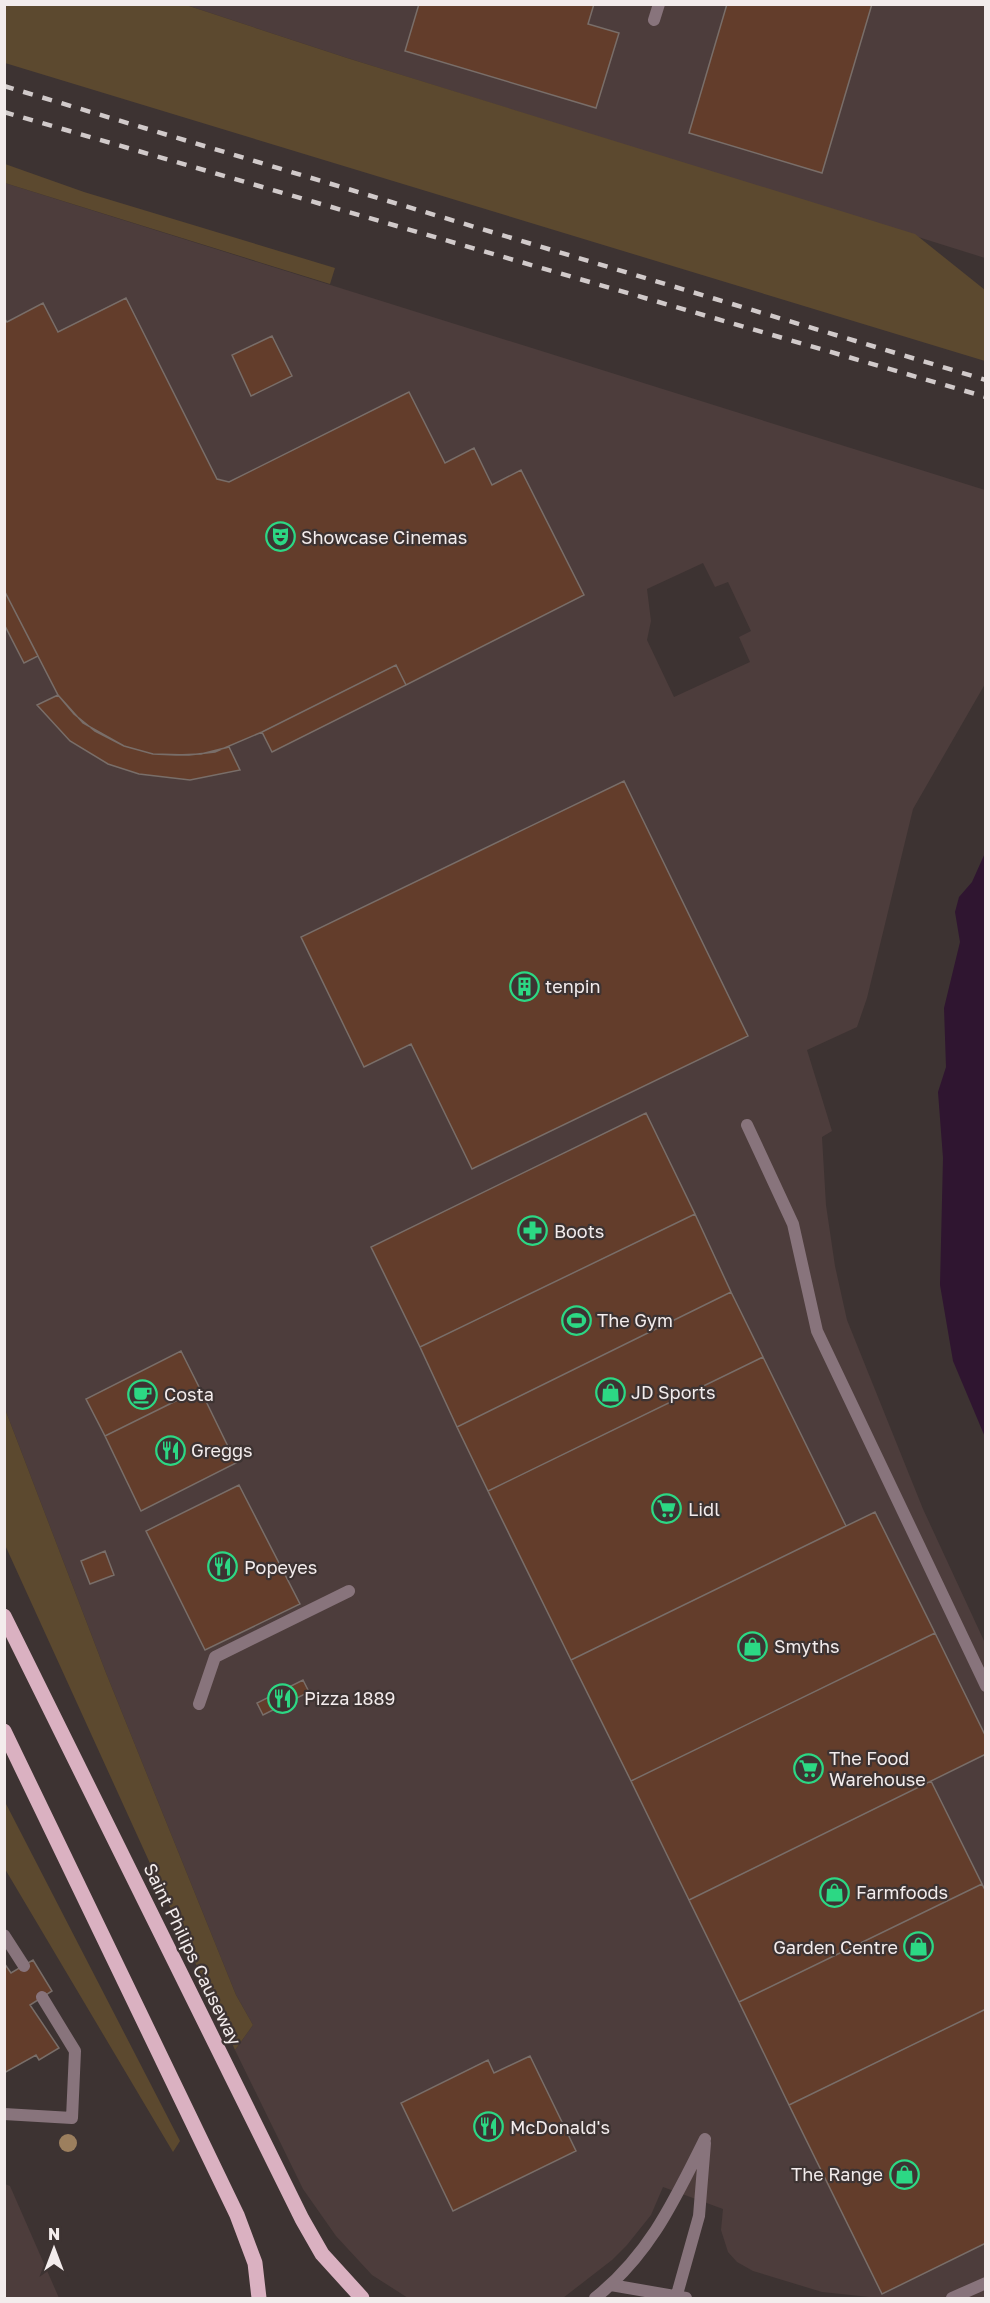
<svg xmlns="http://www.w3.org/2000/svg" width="990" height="2303" viewBox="0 0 990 2303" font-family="'Golos Text',sans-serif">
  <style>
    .built { fill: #4d3d3c; fill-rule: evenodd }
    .green { fill: #5c492f }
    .water { fill: #2f1530 }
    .building { fill: #633d2b; stroke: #796e69; stroke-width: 1.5 }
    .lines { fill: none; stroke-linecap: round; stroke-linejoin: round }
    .service { stroke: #88747c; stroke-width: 12 }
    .primary { stroke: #dab1c1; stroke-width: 15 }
    .rail { stroke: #d1caca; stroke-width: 4.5; stroke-dasharray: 10 10; stroke-linecap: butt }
    .tree { fill: #9c7f5e }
    .labels { text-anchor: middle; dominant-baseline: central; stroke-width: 4.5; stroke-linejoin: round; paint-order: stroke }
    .poi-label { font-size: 18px; fill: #f3ecec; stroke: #3d3332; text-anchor: start }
    .street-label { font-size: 18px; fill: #f3ecec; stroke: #3d3332 }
  </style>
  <rect width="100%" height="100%" fill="#3d3332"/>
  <path class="built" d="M186 5H985V258L347 58Z
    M5 183 985 490V684L913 809 867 998 857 1027 807 1050 832 1131 822 1137 826 1205 835 1266 847 1320 923 1509 985 1643V2298H879L822 2292 753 2271 737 2262 728 2252 721 2230 723 2209 663 2187 651 2215 627 2245 612 2260 563 2298H408L372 2275 336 2236 303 2189 235 2050 253 2025 236 1995 106 1673 5 1409ZM703 563 715 587 728 582 751 631 739 637 750 662 674 697 647 640 651 621 647 589Z
    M5 2184 10 2186 59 2298H5Z"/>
  <path class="green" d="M4 5H186L347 58 915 234 985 290V361L5 63Z
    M5 164 84 192 335 268 330 284 5 183Z
    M5 1409 106 1673 236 1995 253 2025 235 2050 5 1545Z
    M4 1800 180 2141 173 2152 5 1869Z"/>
  <path class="water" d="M985 853V1437L953 1361 940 1285 943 1158 938 1092 946 1067 944 1008 960 942 955 912 959 897 972 882Z"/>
  <path class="building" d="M419 4H594L588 24 619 33 596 108 405 51Z
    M727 4H872L822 173 689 133Z
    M126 298 217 479 229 482 409 392 445 463 474 448 492 485 521 470 584 595 406 685 396 665 262 732 215 752 189 755 153 754 124 746 95 731 74 714 58 695 4 590V318L7 322 43 303 58 332Z
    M272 336 292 376 251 396 232 355Z
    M4 590 38 656 24 663 4 624Z
    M396 665 406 685 272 752 262 732Z
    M58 695 83 723 124 746 153 754 176 755 201 754 229 747 240 770 190 780 139 774 108 764 70 741 37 705Z
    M624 781 748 1036 472 1169 411 1044 364 1067 301 937Z
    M646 1113 695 1214 420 1347 371 1247Z
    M695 1214 731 1292 457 1427 420 1347Z
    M731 1292 763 1357 488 1491 457 1427Z
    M181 1351 200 1389 105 1436 86 1399Z
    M763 1357 846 1526 571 1660 488 1491Z
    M200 1389 236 1463 141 1511 105 1436Z
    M239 1485 300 1604 205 1650 146 1531Z
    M875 1512 935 1633 631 1781 571 1660Z
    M105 1551 114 1575 90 1584 81 1561Z
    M935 1633 986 1737V1754L689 1900 631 1781Z
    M303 1680 309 1692 263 1715 257 1703Z
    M931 1781 982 1884 739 2002 689 1900Z
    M982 1884 986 1892V2009L789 2105 739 2002Z
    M33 1960 52 1991 30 2005 59 2048 39 2060 36 2055 4 2073V1963L11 1973Z
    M986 2009V2243L882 2294 789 2105Z
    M530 2056 576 2151 453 2211 401 2103 488 2060 494 2073Z"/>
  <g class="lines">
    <path class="service" d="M654 20 659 4
      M747 1125 793 1224 817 1331 986 1686
      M199 1704 215 1657 349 1591
      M4 1935 24 1966
      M4 2114 72 2118 75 2051 42 1997
      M611 2285 686 2298
      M595 2298C650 2254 674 2201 705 2139
      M676 2298 699 2216 705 2143
      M952 2298 986 2283"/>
    <path class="primary" d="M4 1616 302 2219 322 2254 362 2298
      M4 1731 237 2215 255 2263 259 2298"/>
    <path class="rail" d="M4 86 986 380
      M4 112 986 397"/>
  </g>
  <circle class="tree" cx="68" cy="2143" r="9"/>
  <defs>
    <symbol id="theatre-ring" viewBox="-11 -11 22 22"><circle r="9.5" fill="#3d3332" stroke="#2cd884" stroke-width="1.5"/><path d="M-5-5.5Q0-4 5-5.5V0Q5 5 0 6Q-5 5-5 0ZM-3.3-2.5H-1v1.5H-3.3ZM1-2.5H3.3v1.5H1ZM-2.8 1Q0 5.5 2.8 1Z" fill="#2cd884"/></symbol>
    <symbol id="building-ring" viewBox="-11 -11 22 22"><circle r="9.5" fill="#3d3332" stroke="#2cd884" stroke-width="1.5"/><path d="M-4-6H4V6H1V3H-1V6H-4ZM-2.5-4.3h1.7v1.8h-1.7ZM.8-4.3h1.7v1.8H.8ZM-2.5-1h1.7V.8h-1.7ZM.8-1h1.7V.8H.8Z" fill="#2cd884"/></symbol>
    <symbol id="pharmacy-ring" viewBox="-11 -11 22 22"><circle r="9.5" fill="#3d3332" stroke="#2cd884" stroke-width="1.5"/><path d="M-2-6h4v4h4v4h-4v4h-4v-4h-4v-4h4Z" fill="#2cd884"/></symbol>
    <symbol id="stadium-ring" viewBox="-11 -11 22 22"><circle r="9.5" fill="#3d3332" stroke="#2cd884" stroke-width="1.5"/><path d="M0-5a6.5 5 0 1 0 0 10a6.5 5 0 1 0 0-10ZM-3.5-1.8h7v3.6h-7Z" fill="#2cd884"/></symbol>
    <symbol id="shop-ring" viewBox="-11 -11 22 22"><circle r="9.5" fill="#3d3332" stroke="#2cd884" stroke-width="1.5"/><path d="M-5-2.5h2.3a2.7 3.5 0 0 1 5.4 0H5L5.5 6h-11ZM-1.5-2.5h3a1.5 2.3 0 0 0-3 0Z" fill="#2cd884"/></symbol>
    <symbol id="cafe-ring" viewBox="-11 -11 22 22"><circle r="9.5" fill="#3d3332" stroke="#2cd884" stroke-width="1.5"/><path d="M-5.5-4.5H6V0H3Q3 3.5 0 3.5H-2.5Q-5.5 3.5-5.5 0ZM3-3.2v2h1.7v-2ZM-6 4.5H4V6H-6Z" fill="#2cd884"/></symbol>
    <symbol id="restaurant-ring" viewBox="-11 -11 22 22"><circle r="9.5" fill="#3d3332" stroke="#2cd884" stroke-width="1.5"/><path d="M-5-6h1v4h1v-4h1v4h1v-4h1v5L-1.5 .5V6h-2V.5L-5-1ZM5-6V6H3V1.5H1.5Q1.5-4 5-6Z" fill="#2cd884"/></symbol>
    <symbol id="supermarket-ring" viewBox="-11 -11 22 22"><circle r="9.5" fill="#3d3332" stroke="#2cd884" stroke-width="1.5"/><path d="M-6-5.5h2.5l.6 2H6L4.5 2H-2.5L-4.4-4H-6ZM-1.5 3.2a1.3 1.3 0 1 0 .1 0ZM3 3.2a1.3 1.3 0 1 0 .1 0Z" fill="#2cd884"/></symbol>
  </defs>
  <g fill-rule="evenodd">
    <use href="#theatre-ring" x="264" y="520" width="33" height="33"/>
    <use href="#building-ring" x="508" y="970" width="33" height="33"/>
    <use href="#pharmacy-ring" x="516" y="1214" width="33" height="33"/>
    <use href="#stadium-ring" x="560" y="1304" width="33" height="33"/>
    <use href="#shop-ring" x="594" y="1376" width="33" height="33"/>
    <use href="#cafe-ring" x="126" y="1378" width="33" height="33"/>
    <use href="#restaurant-ring" x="154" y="1434" width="33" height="33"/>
    <use href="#supermarket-ring" x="650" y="1492" width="33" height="33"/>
    <use href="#restaurant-ring" x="206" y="1550" width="33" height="33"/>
    <use href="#shop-ring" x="736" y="1630" width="33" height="33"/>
    <use href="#restaurant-ring" x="266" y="1682" width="33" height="33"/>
    <use href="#supermarket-ring" x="792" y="1752" width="33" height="33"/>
    <use href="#shop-ring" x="818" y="1876" width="33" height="33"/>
    <use href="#shop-ring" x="902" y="1930" width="33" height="33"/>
    <use href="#restaurant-ring" x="472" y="2110" width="33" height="33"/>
    <use href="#shop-ring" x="888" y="2158" width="33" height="33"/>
  </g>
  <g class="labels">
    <g class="poi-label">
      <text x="301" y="537">Showcase Cinemas</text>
      <text x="545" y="986">tenpin</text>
      <text x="554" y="1231">Boots</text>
      <text x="597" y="1320">The Gym</text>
      <text x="631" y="1392">JD Sports</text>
      <text x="164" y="1394">Costa</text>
      <text x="191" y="1450">Greggs</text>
      <text x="688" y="1509">Lidl</text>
      <text x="244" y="1567">Popeyes</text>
      <text x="774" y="1646">Smyths</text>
      <text x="304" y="1698">Pizza 1889</text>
      <text x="829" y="1758">The Food<tspan x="829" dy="21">Warehouse</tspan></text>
      <text x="856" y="1892">Farmfoods</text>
      <text x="898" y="1947" text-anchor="end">Garden Centre</text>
      <text x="510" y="2127">McDonald's</text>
      <text x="883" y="2174" text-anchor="end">The Range</text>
    </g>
    <g class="street-label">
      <text transform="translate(193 1954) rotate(64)">Saint Philips Causeway</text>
    </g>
  </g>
  <rect width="990" height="2303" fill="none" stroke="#f3ecec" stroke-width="12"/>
  <g transform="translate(54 2249)" stroke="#3d3332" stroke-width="4.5" paint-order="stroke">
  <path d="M0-4.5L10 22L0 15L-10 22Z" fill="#f3ecec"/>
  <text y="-9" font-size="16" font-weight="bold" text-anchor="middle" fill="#f3ecec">N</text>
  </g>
</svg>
